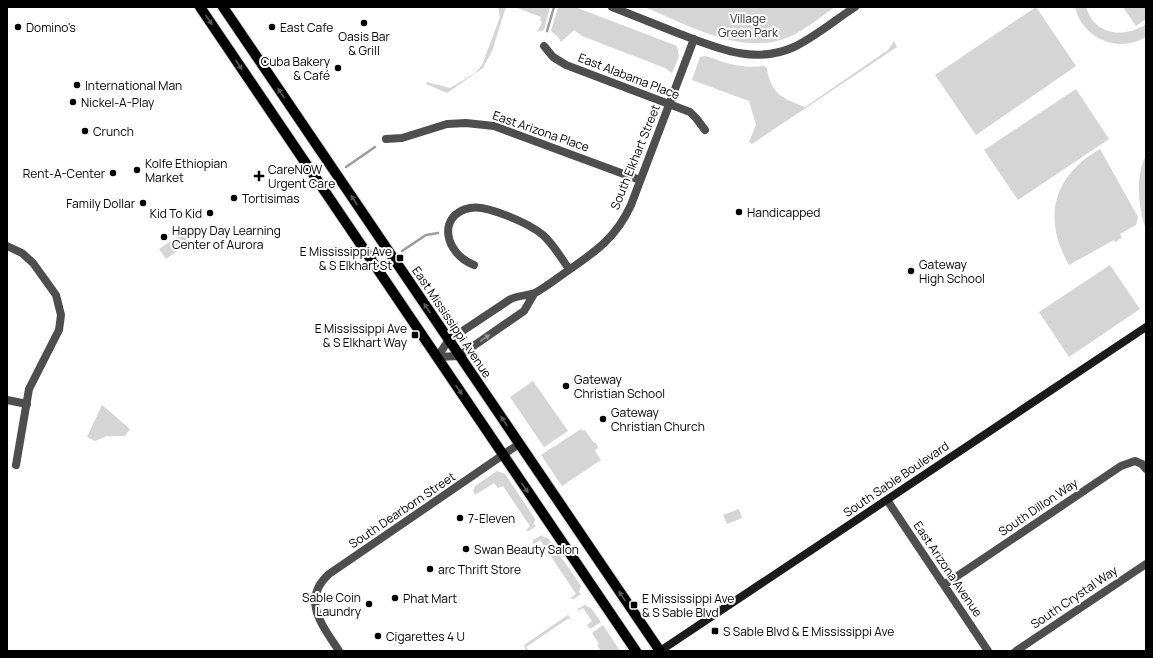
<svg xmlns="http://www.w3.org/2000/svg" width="1153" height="658" viewBox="0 0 1153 658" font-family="Manrope,sans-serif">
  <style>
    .green { fill: #d5d5d5 }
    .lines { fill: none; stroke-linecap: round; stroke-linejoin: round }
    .stream { stroke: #9c9c9c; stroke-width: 2.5 }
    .primary-casing { stroke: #dbdbdb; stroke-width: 12 }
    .street { stroke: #4e4e4e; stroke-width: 8 }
    .secondary { stroke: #1b1b1b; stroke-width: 8 }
    .primary { stroke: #000; stroke-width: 10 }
    .oneway { fill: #595959 }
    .oneway2 { fill: #959595 }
    .poi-dot { fill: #000; stroke: #fff; stroke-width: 1.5 }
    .labels { text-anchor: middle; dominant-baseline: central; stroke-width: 4; stroke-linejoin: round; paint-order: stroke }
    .park-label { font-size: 12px; fill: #2c2c2c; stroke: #fff }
    .poi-label { font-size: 12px; fill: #000; stroke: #fff; text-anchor: start }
    .street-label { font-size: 12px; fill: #000; stroke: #fff }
  </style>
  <rect width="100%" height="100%" fill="#fff"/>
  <path class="green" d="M498 7H506L492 51 483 68 447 93 426 84 427 82 450 88 475 73 482 65 500 17Z
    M515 7H550L544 30 537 32 542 22 540 20 541 17Z
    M558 7H575L677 46 679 56 672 73 665 68 582 36 574 30 561 42 558 37 551 31Z
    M644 7H835C820 17 805 30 789 37 741 57 687 24 644 7Z
    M1036 7 1076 66 976 135 935 75Z
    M1075 7H1086C1094 35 1124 39 1146 24V37C1118 54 1082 38 1075 7Z
    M1123 7H1146V19L1136 26Z
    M894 41 897 47 752 144 749 142 756 125 749 101 692 80 700 57C708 54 715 60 723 62 736 66 751 68 764 66L767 68C770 93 783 99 805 107L888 50Z
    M1076 89 1109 139 1018 200 984 150Z
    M1100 149 1138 217 1136 225 1120 234 1122 238 1115 242 1114 240 1069 265C1042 218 1053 176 1100 149Z
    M1146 155V230C1138 206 1135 177 1146 155Z
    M183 233 189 243 166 259 159 249Z
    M1110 265 1140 309 1069 357 1039 312Z
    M533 381 568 431 544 447 510 397Z
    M102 405 130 429 125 436H107L95 441 87 437Z
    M581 429 583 431 585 430 594 443 595 442 598 447 595 451 601 460 562 486 541 455Z
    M497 471 505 474 535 519 534 524 536 526 529 531 526 530 530 526 503 486 498 488 494 483 475 495 473 491 475 486Z
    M739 509 742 518 727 524 723 515Z
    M542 535 543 537 548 538 581 586 579 592 581 594 574 599 570 598 576 594 540 540 534 544 533 543V540Z
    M586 604V606L591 608 601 622 590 629 587 625 592 621 583 608 578 611V609Z
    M568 615 573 622 569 618 526 647 529 651H526L524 645Z
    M603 625 620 651H601L597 645 599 644 592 633Z"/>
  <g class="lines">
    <path class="stream" d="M547 31 554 7
      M346 167 375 147
      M402 251 426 235 438 233"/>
    <defs>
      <path id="primary" d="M200 7 636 651
        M223 7 660 651"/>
    </defs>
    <use href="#primary" class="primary-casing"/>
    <path class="street" d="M612 7C635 16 657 25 680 34 717 48 754 65 794 47 815 37 835 20 855 7
      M544 46 553 57 566 65 690 112 696 118 705 130
      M386 139 402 138 447 124 466 123 494 126 640 180
      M7 246 22 253 33 263 56 295 61 315 59 330 29 389 16 465
      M474 265C445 254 436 215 470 208 486 204 530 224 543 235 554 245 561 258 569 269
      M437 357 449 340 509 300C517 295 528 296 535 293 546 287 556 279 566 272 595 252 616 238 631 205L694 39
      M437 357 459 356 524 311 534 294
      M7 400 27 404
      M887 500 988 651
      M944 585 1121 466 1135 461 1142 464 1146 469
      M339 651C323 626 300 600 329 574L519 444
      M1016 651 1146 564"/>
    <path class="secondary" d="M660 651 1146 327"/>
    <use href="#primary" class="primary"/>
  </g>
  <defs><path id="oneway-solid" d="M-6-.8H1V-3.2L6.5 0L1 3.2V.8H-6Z"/></defs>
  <g class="oneway">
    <use href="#oneway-solid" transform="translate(209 20) rotate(56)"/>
    <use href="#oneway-solid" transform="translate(239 65) rotate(56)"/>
    <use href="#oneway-solid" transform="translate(281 93) rotate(-124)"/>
    <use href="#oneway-solid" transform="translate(354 200) rotate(-124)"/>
    <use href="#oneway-solid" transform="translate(427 308) rotate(-124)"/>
    <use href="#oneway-solid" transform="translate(459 390) rotate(56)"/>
    <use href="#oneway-solid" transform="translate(504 421) rotate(-124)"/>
    <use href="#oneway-solid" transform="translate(525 488) rotate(56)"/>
    <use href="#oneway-solid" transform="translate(622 596) rotate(-124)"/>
  </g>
  <use class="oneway2" href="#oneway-solid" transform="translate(485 338) rotate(-34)"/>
  <g class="poi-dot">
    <circle cx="364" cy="23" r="4"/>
    <circle cx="18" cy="27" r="4"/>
    <circle cx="272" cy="27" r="4"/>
    <circle cx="338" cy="68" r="4"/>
    <circle cx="77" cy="85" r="4"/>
    <circle cx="73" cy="102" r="4"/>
    <circle cx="85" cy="131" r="4"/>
    <circle cx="137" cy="170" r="4"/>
    <circle cx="113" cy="173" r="4"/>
    <path d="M257 170h4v4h4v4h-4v4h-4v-4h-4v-4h4z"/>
    <circle cx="234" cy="198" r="4"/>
    <circle cx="143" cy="203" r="4"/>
    <circle cx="739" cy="212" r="4"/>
    <circle cx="210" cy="213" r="4"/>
    <circle cx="164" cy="237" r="4"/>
    <rect x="396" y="254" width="8" height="8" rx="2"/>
    <circle cx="911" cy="271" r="4"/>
    <rect x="411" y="331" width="8" height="8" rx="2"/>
    <circle cx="566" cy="386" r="4"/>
    <circle cx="603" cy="419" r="4"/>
    <circle cx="460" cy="518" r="4"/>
    <circle cx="466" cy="549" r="4"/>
    <circle cx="430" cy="569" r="4"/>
    <circle cx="395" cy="598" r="4"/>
    <circle cx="369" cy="604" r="4"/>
    <rect x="630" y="601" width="8" height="8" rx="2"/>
    <rect x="711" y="627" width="8" height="8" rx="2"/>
    <circle cx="378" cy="636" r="4"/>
  </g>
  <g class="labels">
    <g class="park-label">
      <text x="748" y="18">Village<tspan x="748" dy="14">Green Park</tspan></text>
    </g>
    <g class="poi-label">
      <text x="26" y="27">Domino's</text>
      <text x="280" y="27">East Cafe</text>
      <text x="364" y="36" text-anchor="middle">Oasis Bar<tspan x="364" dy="14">&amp; Grill</tspan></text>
      <text x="330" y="61" text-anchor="end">Cuba Bakery<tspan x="330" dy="14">&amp; Café</tspan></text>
      <text x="85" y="85">International Man</text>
      <text x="81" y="102">Nickel-A-Play</text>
      <text x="93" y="131">Crunch</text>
      <text x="145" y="163">Kolfe Ethiopian<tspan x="145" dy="14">Market</tspan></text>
      <text x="268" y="169">CareNOW<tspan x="268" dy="14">Urgent Care</tspan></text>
      <text x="105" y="173" text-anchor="end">Rent-A-Center</text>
      <text x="242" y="198">Tortisimas</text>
      <text x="135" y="203" text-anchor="end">Family Dollar</text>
      <text x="747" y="212">Handicapped</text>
      <text x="202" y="213" text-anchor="end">Kid To Kid</text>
      <text x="172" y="230">Happy Day Learning<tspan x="172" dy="14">Center of Aurora</tspan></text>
      <text x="392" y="251" text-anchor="end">E Mississippi Ave<tspan x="392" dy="14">&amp; S Elkhart St</tspan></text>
      <text x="919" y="264">Gateway<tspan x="919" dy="14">High School</tspan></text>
      <text x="407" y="328" text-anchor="end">E Mississippi Ave<tspan x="407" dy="14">&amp; S Elkhart Way</tspan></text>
      <text x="574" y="379">Gateway<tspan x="574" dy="14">Christian School</tspan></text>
      <text x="611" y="412">Gateway<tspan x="611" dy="14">Christian Church</tspan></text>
      <text x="468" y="518">7-Eleven</text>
      <text x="474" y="549">Swan Beauty Salon</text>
      <text x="438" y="569">arc Thrift Store</text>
      <text x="361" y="597" text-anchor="end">Sable Coin<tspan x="361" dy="14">Laundry</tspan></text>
      <text x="403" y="598">Phat Mart</text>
      <text x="642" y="598">E Mississippi Ave<tspan x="642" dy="14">&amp; S Sable Blvd</tspan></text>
      <text x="723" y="631">S Sable Blvd &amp; E Mississippi Ave</text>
      <text x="386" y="636">Cigarettes 4 U</text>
    </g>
    <g class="street-label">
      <text transform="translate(629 76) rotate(21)">East Alabama Place</text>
      <text transform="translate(541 131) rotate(19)">East Arizona Place</text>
      <text transform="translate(635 157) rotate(-68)">South Elkhart Street</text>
      <text transform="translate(452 322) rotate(56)">East Mississippi Avenue</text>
      <text transform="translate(896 479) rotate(-34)">South Sable Boulevard</text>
      <text transform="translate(1038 507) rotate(-34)">South Dillon Way</text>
      <text transform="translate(402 510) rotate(-34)">South Dearborn Street</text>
      <text transform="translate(948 569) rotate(56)">East Arizona Avenue</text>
      <text transform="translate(1074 597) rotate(-34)">South Crystal Way</text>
    </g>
  </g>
  <rect width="1153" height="658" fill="none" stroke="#000000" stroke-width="16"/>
</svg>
